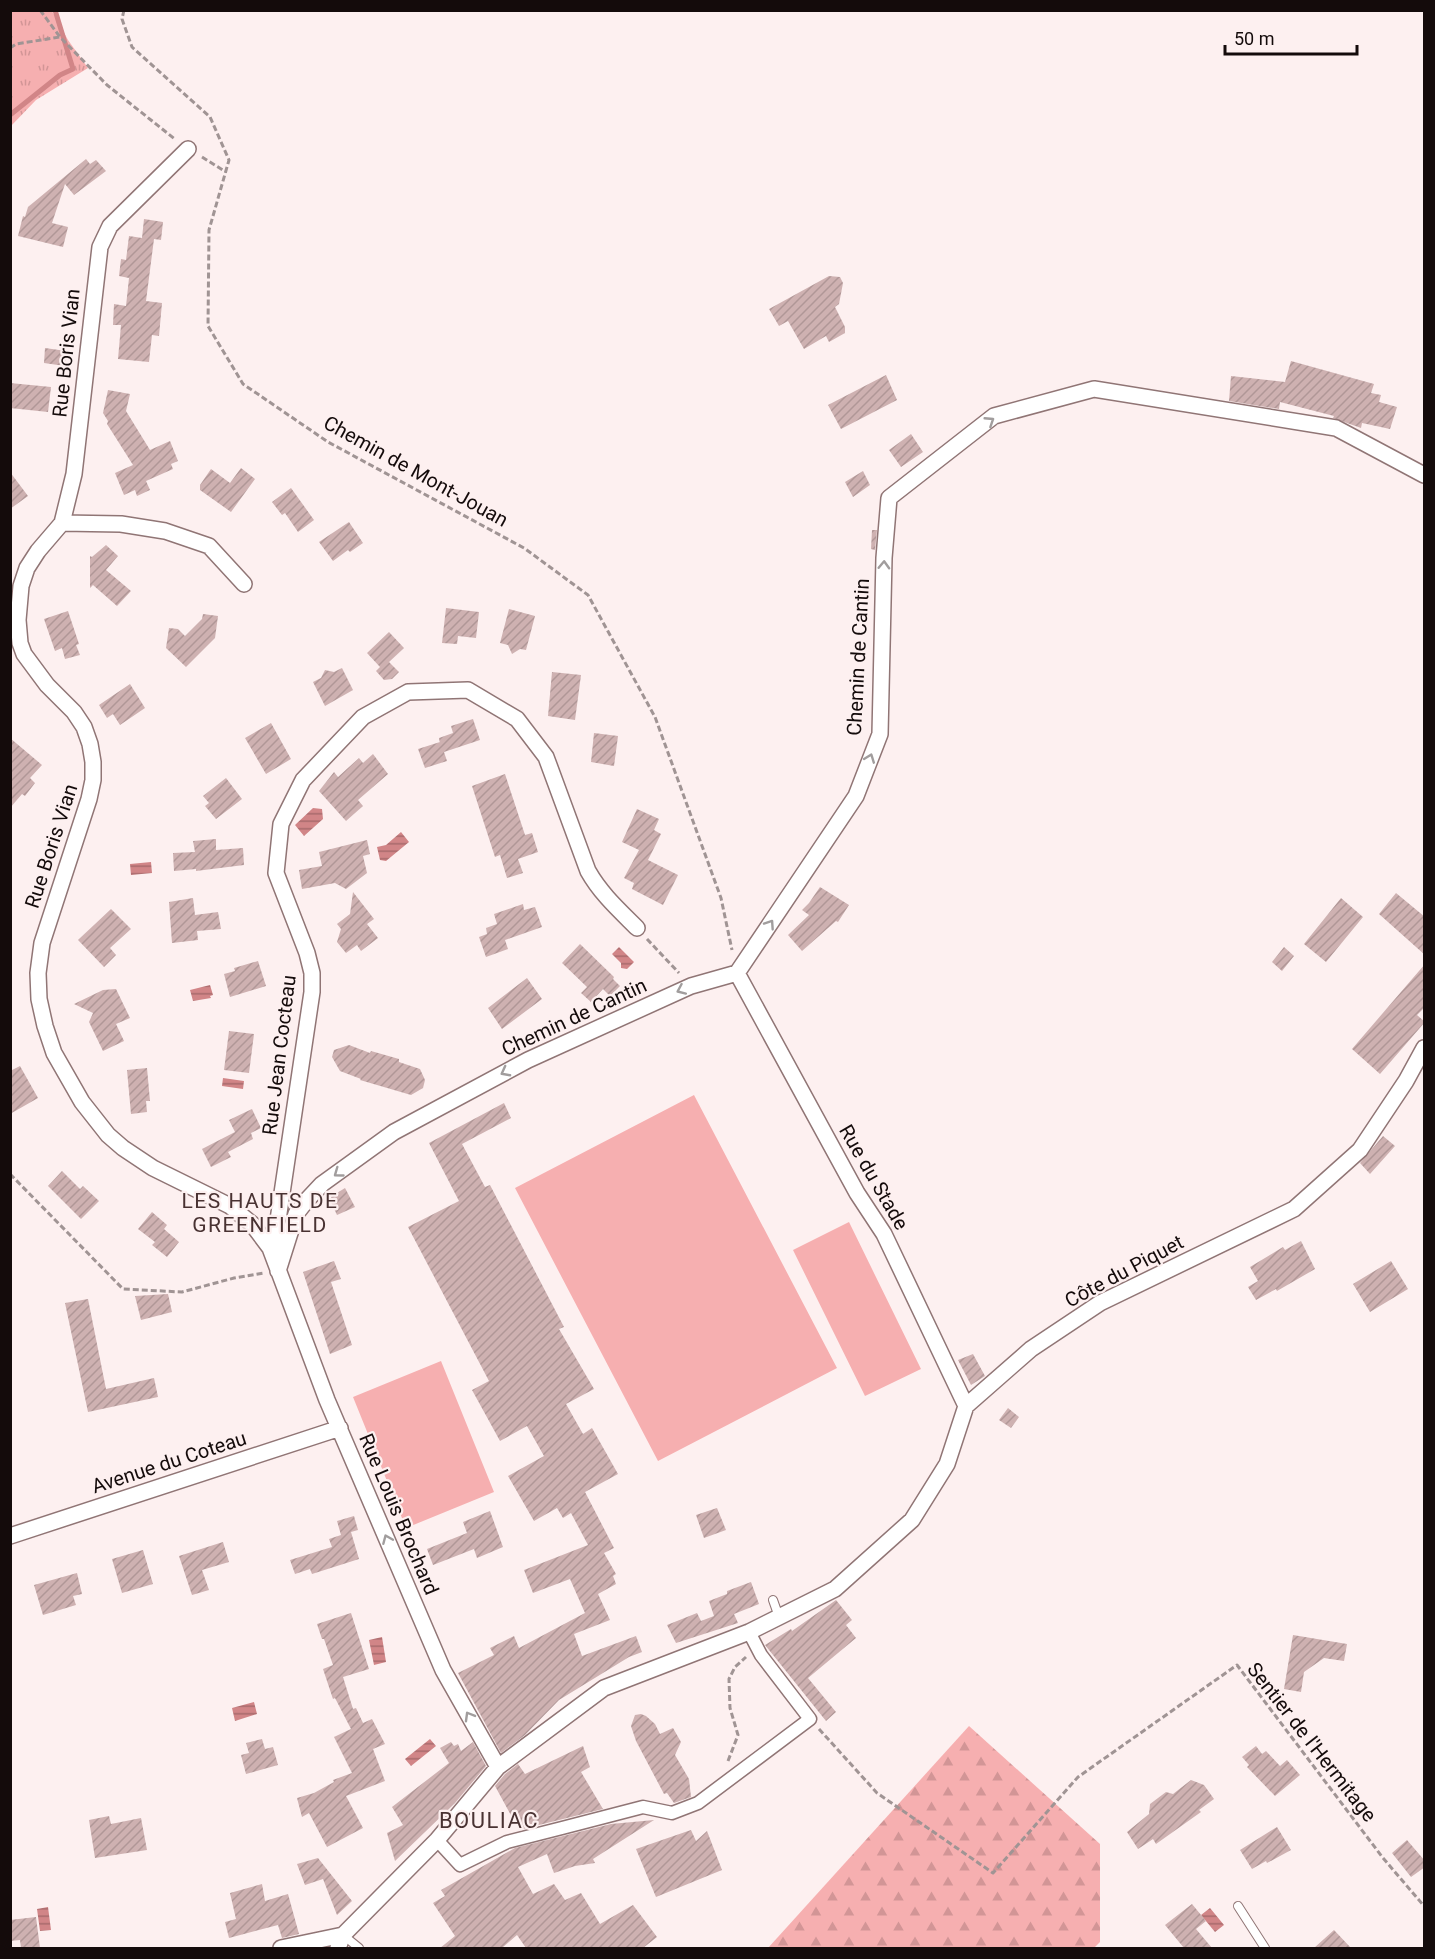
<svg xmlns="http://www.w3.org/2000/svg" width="1435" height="1959" viewBox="0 0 1435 1959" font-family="Roboto,sans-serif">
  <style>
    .grass { fill: url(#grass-tufts) }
    .forest { fill: url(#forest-firs) }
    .pitch { fill: #f6afb0 }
    .water { fill: url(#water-rules) }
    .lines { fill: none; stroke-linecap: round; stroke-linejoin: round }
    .stream { stroke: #d18587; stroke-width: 5 }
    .building { fill: url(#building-hatch) }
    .service-casing { stroke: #907575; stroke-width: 10 }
    .pedestrian-casing { stroke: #907575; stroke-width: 15 }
    .minor-casing { stroke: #907575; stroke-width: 18 }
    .path { stroke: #a09494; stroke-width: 3; stroke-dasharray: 6 3; stroke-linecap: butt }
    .service { stroke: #fff; stroke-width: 8 }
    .pedestrian { stroke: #fff; stroke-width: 12 }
    .minor { stroke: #fff; stroke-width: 15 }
    .oneway { stroke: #a19d9d }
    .labels { text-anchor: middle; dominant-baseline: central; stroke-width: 4.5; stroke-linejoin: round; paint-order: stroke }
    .street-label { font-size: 20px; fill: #140b0b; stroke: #fdf0f0 }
    .neighbourhood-label { font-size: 21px; letter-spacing: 1.5px; fill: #493232; stroke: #fdf0f0 }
    .quarter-label { font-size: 22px; letter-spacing: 1.5px; fill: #493232; stroke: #fdf0f0 }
  </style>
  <defs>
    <pattern id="grass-tufts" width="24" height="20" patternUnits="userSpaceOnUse" patternTransform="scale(1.5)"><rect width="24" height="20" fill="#f6afb0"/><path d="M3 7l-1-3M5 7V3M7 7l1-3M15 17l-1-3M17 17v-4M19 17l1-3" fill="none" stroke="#d29596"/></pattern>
    <pattern id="forest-firs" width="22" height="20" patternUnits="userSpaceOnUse" patternTransform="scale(1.5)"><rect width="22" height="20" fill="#f6afb0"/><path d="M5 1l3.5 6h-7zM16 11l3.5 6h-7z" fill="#d29596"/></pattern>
    <pattern id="water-rules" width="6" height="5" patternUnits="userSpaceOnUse" patternTransform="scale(1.5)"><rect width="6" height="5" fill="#d18587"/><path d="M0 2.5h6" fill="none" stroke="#a86b6d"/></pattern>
    <pattern id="building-hatch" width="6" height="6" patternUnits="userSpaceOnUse" patternTransform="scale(1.5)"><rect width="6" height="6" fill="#ceb1b1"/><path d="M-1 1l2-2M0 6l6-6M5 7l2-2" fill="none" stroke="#b09797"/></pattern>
  </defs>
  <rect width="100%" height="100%" fill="#fdf0f0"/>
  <path class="grass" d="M11 10 52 11 68 40 88 68 36 100 11 126Z"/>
  <path class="forest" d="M969 1726 1100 1844V1942L1094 1948H768Z"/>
  <path class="pitch" d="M694 1095 837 1368 658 1461 515 1188Z
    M849 1222 921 1369 865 1396 793 1250Z
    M441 1361 494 1492 406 1528 353 1397Z"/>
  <path class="water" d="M313 808 322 809 323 819 304 836 295 825Z
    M401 832 409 842 386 861 380 860 377 847 386 845Z
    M151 862 152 873 131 875 130 864Z
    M619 947 634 962 627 969 621 968V963L612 954Z
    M210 985 213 995 210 996 211 998 193 1001 190 990Z
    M223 1078 244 1081 243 1089 222 1086Z
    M382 1637 386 1662 374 1665 369 1640Z
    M254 1702 257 1714 235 1721 232 1708Z
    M430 1739 436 1746 411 1766 405 1759Z
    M48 1907 51 1930 40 1931 37 1909Z
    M1210 1908 1224 1925 1215 1932 1201 1915Z"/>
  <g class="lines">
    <path class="stream" d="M10 115 60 75 73 69 55 10"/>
  </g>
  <path class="building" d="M86 159 90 164 96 160 106 171 74 195 65 184 52 223 68 227 63 247 18 236 23 216 25 217 28 207Z
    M144 219 163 222 161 240 154 239 146 301 162 303 159 336 152 335 149 362 118 359 121 325H113L114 304 126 306 129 278 119 276 121 259 126 260 129 236 142 238Z
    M829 276 840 277 843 283 839 304 835 307 845 327V333L829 342 826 336 804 349 788 321 779 326 769 309Z
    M45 348 66 351 65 366 44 363Z
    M1291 361 1374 384 1371 393 1381 395 1379 402 1397 407 1390 429 1362 423 1361 428 1333 418 1334 416 1280 402 1279 409 1229 401 1231 376 1285 382Z
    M886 375 897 400 841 429 828 405Z
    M10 383 51 387 48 412 10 408Z
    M108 390 130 394 126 411 150 450 170 441 178 461 171 464 173 469 146 481 150 490 137 496 135 490 124 495 115 473 133 465 107 424 108 421 103 413Z
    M911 434 923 452 901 467 889 450Z
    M241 468 255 479 231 512 200 490V485L211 469 230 483Z
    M863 471 870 485 853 497 845 482Z
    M10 472 28 496 10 509Z
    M291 488 314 520 298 532 285 513 282 515 272 502Z
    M349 522 363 543 350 552 348 550 333 561 319 542Z
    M872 530H877L875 550 871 549Z
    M106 545 118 556 106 570 131 591 117 606 93 585 90 588V556L92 557Z
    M446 608 479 612 476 638 458 636 457 644 442 643Z
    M509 609 535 616 526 650 520 649 512 654 508 645 500 643Z
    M68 611 79 644 76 645 80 655 65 659 62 648 55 651 44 619Z
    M203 614 218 616 215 638 186 667 166 648 169 628 178 629 185 636 202 619Z
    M389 632 404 648 389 662 399 672 392 679 384 680 376 671 380 667 367 653Z
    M342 668 353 690 325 706 313 682 321 678 325 670 334 672Z
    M552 672 581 675 575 720 548 716Z
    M130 684 145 708 120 725 113 714 107 718 99 705Z
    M473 719 480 740 444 752 447 761 425 768 418 749 440 742V744L439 738 453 733 451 726Z
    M271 723 291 759 266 774 245 738Z
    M594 733 618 736 614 766 591 762Z
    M10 738 42 765 30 778 35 783 25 796 22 794 10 808Z
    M373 754 388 774 358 800 363 806 346 821 319 791 334 772 338 777 359 758 363 763Z
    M505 774 525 835 532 833 538 852 518 859 523 873 507 878 500 855 495 857 472 786Z
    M226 778 242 799 216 819 205 806 209 803 203 796Z
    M637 809 659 819 654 830 661 834 648 860 678 875 663 905 632 889 634 883 624 878 639 850 622 842Z
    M216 839V850L243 848 244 865 196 871V869L174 871 173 853 195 852 193 841Z
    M367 840 370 854 363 856 367 873 346 889 335 883 302 889 299 870 322 866 319 852Z
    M820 887 849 905 838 922 836 921 802 951 788 935 809 915 802 910 809 903Z
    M353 892 374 919 367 924 378 938 361 951 357 945 346 953 337 942 341 929 337 924 350 914Z
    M1396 893 1425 917V955L1379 914Z
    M193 898 195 915 218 912 221 929 197 931 198 940 172 943 169 902Z
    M1341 898 1363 917 1326 962 1304 944Z
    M523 904 524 910 535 907 542 927 505 940 508 949 486 957 479 937 487 934 486 928 497 924 494 914Z
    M111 909 131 929 110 948 116 955 104 967 78 940Z
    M580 944 614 977 613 979 620 986 610 996 603 989 591 1002 581 993 587 987 562 963Z
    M1284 947 1294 956 1282 971 1272 962Z
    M258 961 266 986 230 997 224 974 235 971 234 968Z
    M1425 964V1007L1417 1015 1425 1022 1380 1074 1352 1049Z
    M527 978 542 999 502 1029 488 1008Z
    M116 989 130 1018 116 1024 124 1041 103 1051 89 1022 93 1013 74 1004 103 990Z
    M229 1031 254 1034 249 1073 224 1070Z
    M349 1045 370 1053 371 1051 399 1059V1062L420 1069 425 1080 423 1088 411 1095 360 1080 361 1079 340 1071 332 1057 334 1050Z
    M20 1066 38 1098 10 1114V1071Z
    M147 1068 150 1101H146L147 1112 131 1114 127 1070Z
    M504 1103 511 1118 462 1144 485 1187 490 1185 564 1327 559 1329 594 1389 566 1404 583 1434 592 1428 618 1474 585 1492 614 1548 604 1553 616 1574 613 1576 616 1584 598 1594 610 1620 574 1634 582 1656 636 1636 642 1652 629 1657 559 1700 525 1735 501 1753 458 1673 494 1655 490 1648 514 1636 519 1648 585 1613 570 1579 533 1593 524 1570 588 1545 571 1513 563 1518 557 1508 534 1521 508 1476 544 1456 527 1426 500 1441 472 1390 489 1381 408 1227 459 1201 429 1143Z
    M252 1109 261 1128 251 1133 253 1139 228 1152 231 1157 211 1167 202 1149 235 1132 229 1120Z
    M1383 1136 1395 1146 1370 1174 1360 1163Z
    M62 1171 80 1189 83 1186 99 1201 81 1219 48 1186Z
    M345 1188 355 1207 337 1215 329 1198Z
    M152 1212 167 1225 164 1229 179 1242 167 1257 152 1245 155 1242 138 1229Z
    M1301 1241 1315 1269 1277 1291 1276 1289 1256 1300 1248 1287 1258 1281 1250 1267 1283 1247 1285 1250Z
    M334 1261 341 1279 331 1282 352 1345 330 1354 303 1272Z
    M1391 1261 1408 1289 1370 1312 1353 1284Z
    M168 1294 172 1312 141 1320 135 1296Z
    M88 1299 106 1389 154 1378 158 1397 88 1412 65 1303Z
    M973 1354 985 1376 971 1385 958 1360Z
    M1008 1408 1019 1417 1011 1428 999 1420Z
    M717 1508 726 1530 704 1538 696 1515Z
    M490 1511 503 1547 477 1558 474 1549 433 1565 427 1549 467 1533 463 1522Z
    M354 1516 358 1530 351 1532 359 1559 312 1574 310 1569 295 1574 290 1560 332 1547 329 1539 341 1535 337 1521Z
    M223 1542 229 1562 202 1570 209 1590 192 1595 179 1556Z
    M143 1550 153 1584 122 1593 112 1559Z
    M77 1573 82 1594 73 1596 76 1605 43 1615 34 1585Z
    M751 1582 759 1604 734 1614 738 1623 676 1643 667 1625 697 1613 701 1621 714 1616 709 1601 727 1594V1591Z
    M836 1600 852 1620 846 1625 856 1638 808 1678 836 1712 826 1721 765 1645 791 1629 792 1631Z
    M351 1613 369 1669 343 1677 353 1709 356 1708 363 1723 372 1719 385 1744 373 1749 385 1781 346 1796 363 1828 327 1847 309 1813 302 1817 297 1798 314 1793 334 1782 333 1780 352 1773 334 1737 351 1729 335 1698 333 1699 323 1669 333 1665 324 1639H322L317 1624Z
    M1293 1635 1347 1644 1344 1661 1324 1658 1304 1672 1301 1692 1284 1689Z
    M641 1714 646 1716 655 1724 660 1734 673 1728 681 1742 675 1755 689 1779 691 1797 674 1803 667 1793 664 1794 636 1741 631 1726 635 1715Z
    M262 1739 265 1749 273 1747 278 1765 246 1774 241 1755 249 1753 246 1743Z
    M451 1742 454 1746 458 1744 461 1751 473 1742 486 1766 455 1803 395 1861 387 1833 403 1825 392 1807 449 1763 440 1748Z
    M583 1746 590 1767 581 1772 603 1809 519 1830 495 1786 505 1774 518 1764 525 1774Z
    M1256 1746 1262 1754 1266 1751 1280 1766 1287 1760 1300 1775 1275 1796 1247 1767 1249 1765 1242 1757Z
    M1191 1780 1204 1785 1214 1799 1199 1810 1201 1812 1156 1844 1153 1839 1138 1849 1127 1832 1149 1814 1150 1804 1166 1792 1173 1794Z
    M109 1816 111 1824 141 1818 147 1850 95 1858 89 1820Z
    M654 1820 593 1859 595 1863 575 1866 554 1873 547 1854 518 1867 533 1894 554 1884 565 1900 581 1893 600 1924 633 1905 657 1937 643 1948H526L517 1935 502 1948H440L455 1936 433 1903 445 1896 441 1890 515 1848 611 1824Z
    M1277 1827 1291 1850 1267 1863 1266 1861 1252 1869 1240 1850Z
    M691 1830 696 1841 707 1831 722 1870 656 1897 636 1849Z
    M1407 1840 1425 1861V1867L1411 1877 1392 1853Z
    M318 1858 352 1901 337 1915 323 1879 305 1885 297 1864Z
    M262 1884 265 1901 288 1894 299 1934 282 1938 278 1925 229 1938 225 1922 236 1919 230 1893Z
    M1192 1904 1206 1921 1196 1929 1212 1948H1184L1165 1925Z
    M36 1917 40 1948H21L20 1940 10 1941V1920Z
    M1334 1930 1351 1948H1314Z"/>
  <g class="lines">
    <defs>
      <path id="service" d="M773 1600 779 1617
        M1238 1906 1265 1948
        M343 1935 359 1948"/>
      <path id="pedestrian" d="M437 1840 460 1865 507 1842 562 1828 643 1807 672 1813 698 1803 810 1719 761 1655 749 1632"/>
      <path id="minor" d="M188 149 110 226 100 247 74 474 62 523 38 551 27 568 21 586 18 620 20 643 24 654 47 685 74 712 84 727 90 744 93 762V780L89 799 42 943 38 973 39 999 45 1026 54 1053 82 1102 108 1135 123 1148 153 1168 230 1206 252 1224 270 1248 327 1400 443 1670 498 1767
        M62 523 121 524 165 531 209 546 244 584
        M737 973 857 1193 884 1234 966 1406
        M276 1256 275 1240 312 992V973L307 953 276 873 281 824 303 780 363 717 408 692 468 690 517 719 546 757 588 871C601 894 619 910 637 928
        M278 1271 296 1214 307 1200 322 1184 394 1132 528 1060 691 986 737 973 856 796 880 734 884 558 889 498 994 416 1094 389 1336 428 1424 475
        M10 1536 340 1428
        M281 1948 343 1935
        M338 1948 343 1935 437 1840 498 1767 604 1688 749 1632 835 1589 912 1520 947 1464 966 1406 1031 1349 1100 1303 1294 1209 1360 1150 1406 1081 1424 1048"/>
    </defs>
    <use href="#service" class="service-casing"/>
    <use href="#pedestrian" class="pedestrian-casing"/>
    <use href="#minor" class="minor-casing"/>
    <path class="path" d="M40 10 60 37 107 85 176 140
      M124 10 122 19 132 47 210 117 229 160 209 230 208 326 243 384 328 442 524 548 588 595 655 717 721 898 732 950
      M10 48 16 44 60 37
      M202 157 226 172
      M647 939 679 973
      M10 1174 123 1289 182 1292 234 1278 264 1273
      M819 1729 877 1793 993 1873 1078 1777 1237 1665 1383 1858 1424 1906
      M728 1761 738 1735 730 1708 729 1679 735 1667 746 1657"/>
    <use href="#service" class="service"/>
    <use href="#pedestrian" class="pedestrian"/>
    <use href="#minor" class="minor"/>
  </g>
  <defs><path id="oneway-chevron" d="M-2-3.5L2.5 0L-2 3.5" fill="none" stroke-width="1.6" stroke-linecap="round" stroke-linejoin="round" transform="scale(1.5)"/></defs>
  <g class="oneway">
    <use href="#oneway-chevron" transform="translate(990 421) rotate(-33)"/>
    <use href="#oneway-chevron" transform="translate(884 565) rotate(-88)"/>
    <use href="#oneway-chevron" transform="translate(870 758) rotate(-69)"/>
    <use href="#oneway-chevron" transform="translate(770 924) rotate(-56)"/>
    <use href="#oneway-chevron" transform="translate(681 990) rotate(156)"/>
    <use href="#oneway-chevron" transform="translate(505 1072) rotate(152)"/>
    <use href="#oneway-chevron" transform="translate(338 1173) rotate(144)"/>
    <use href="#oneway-chevron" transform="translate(387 1539) rotate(-113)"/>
    <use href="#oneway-chevron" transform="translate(469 1716) rotate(-120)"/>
  </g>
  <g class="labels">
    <g class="street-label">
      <text transform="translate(66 353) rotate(-84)">Rue Boris Vian</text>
      <text transform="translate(416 471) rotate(29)">Chemin de Mont-Jouan</text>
      <text transform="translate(858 657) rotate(-87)">Chemin de Cantin</text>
      <text transform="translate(51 846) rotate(-72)">Rue Boris Vian</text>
      <text transform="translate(574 1017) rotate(-25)">Chemin de Cantin</text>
      <text transform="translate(279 1055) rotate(-83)">Rue Jean Cocteau</text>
      <text transform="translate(874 1177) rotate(60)">Rue du Stade</text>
      <text transform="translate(1124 1271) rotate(-28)">Côte du Piquet</text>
      <text transform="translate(169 1462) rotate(-18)">Avenue du Coteau</text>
      <text transform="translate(399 1514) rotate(67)">Rue Louis Brochard</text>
      <text transform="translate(1312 1742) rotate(52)">Sentier de l'Hermitage</text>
    </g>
    <g class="neighbourhood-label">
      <text x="260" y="1201">LES HAUTS DE<tspan x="260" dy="24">GREENFIELD</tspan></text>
    </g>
    <g class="quarter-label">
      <text x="489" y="1820">BOULIAC</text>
    </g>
  </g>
  <rect width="1435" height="1959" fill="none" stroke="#140b0b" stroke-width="24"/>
  <path d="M1225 45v9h132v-9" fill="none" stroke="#140b0b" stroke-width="3"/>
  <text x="1234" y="45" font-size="18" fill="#140b0b" stroke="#fdf0f0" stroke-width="4.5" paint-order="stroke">50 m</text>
</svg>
